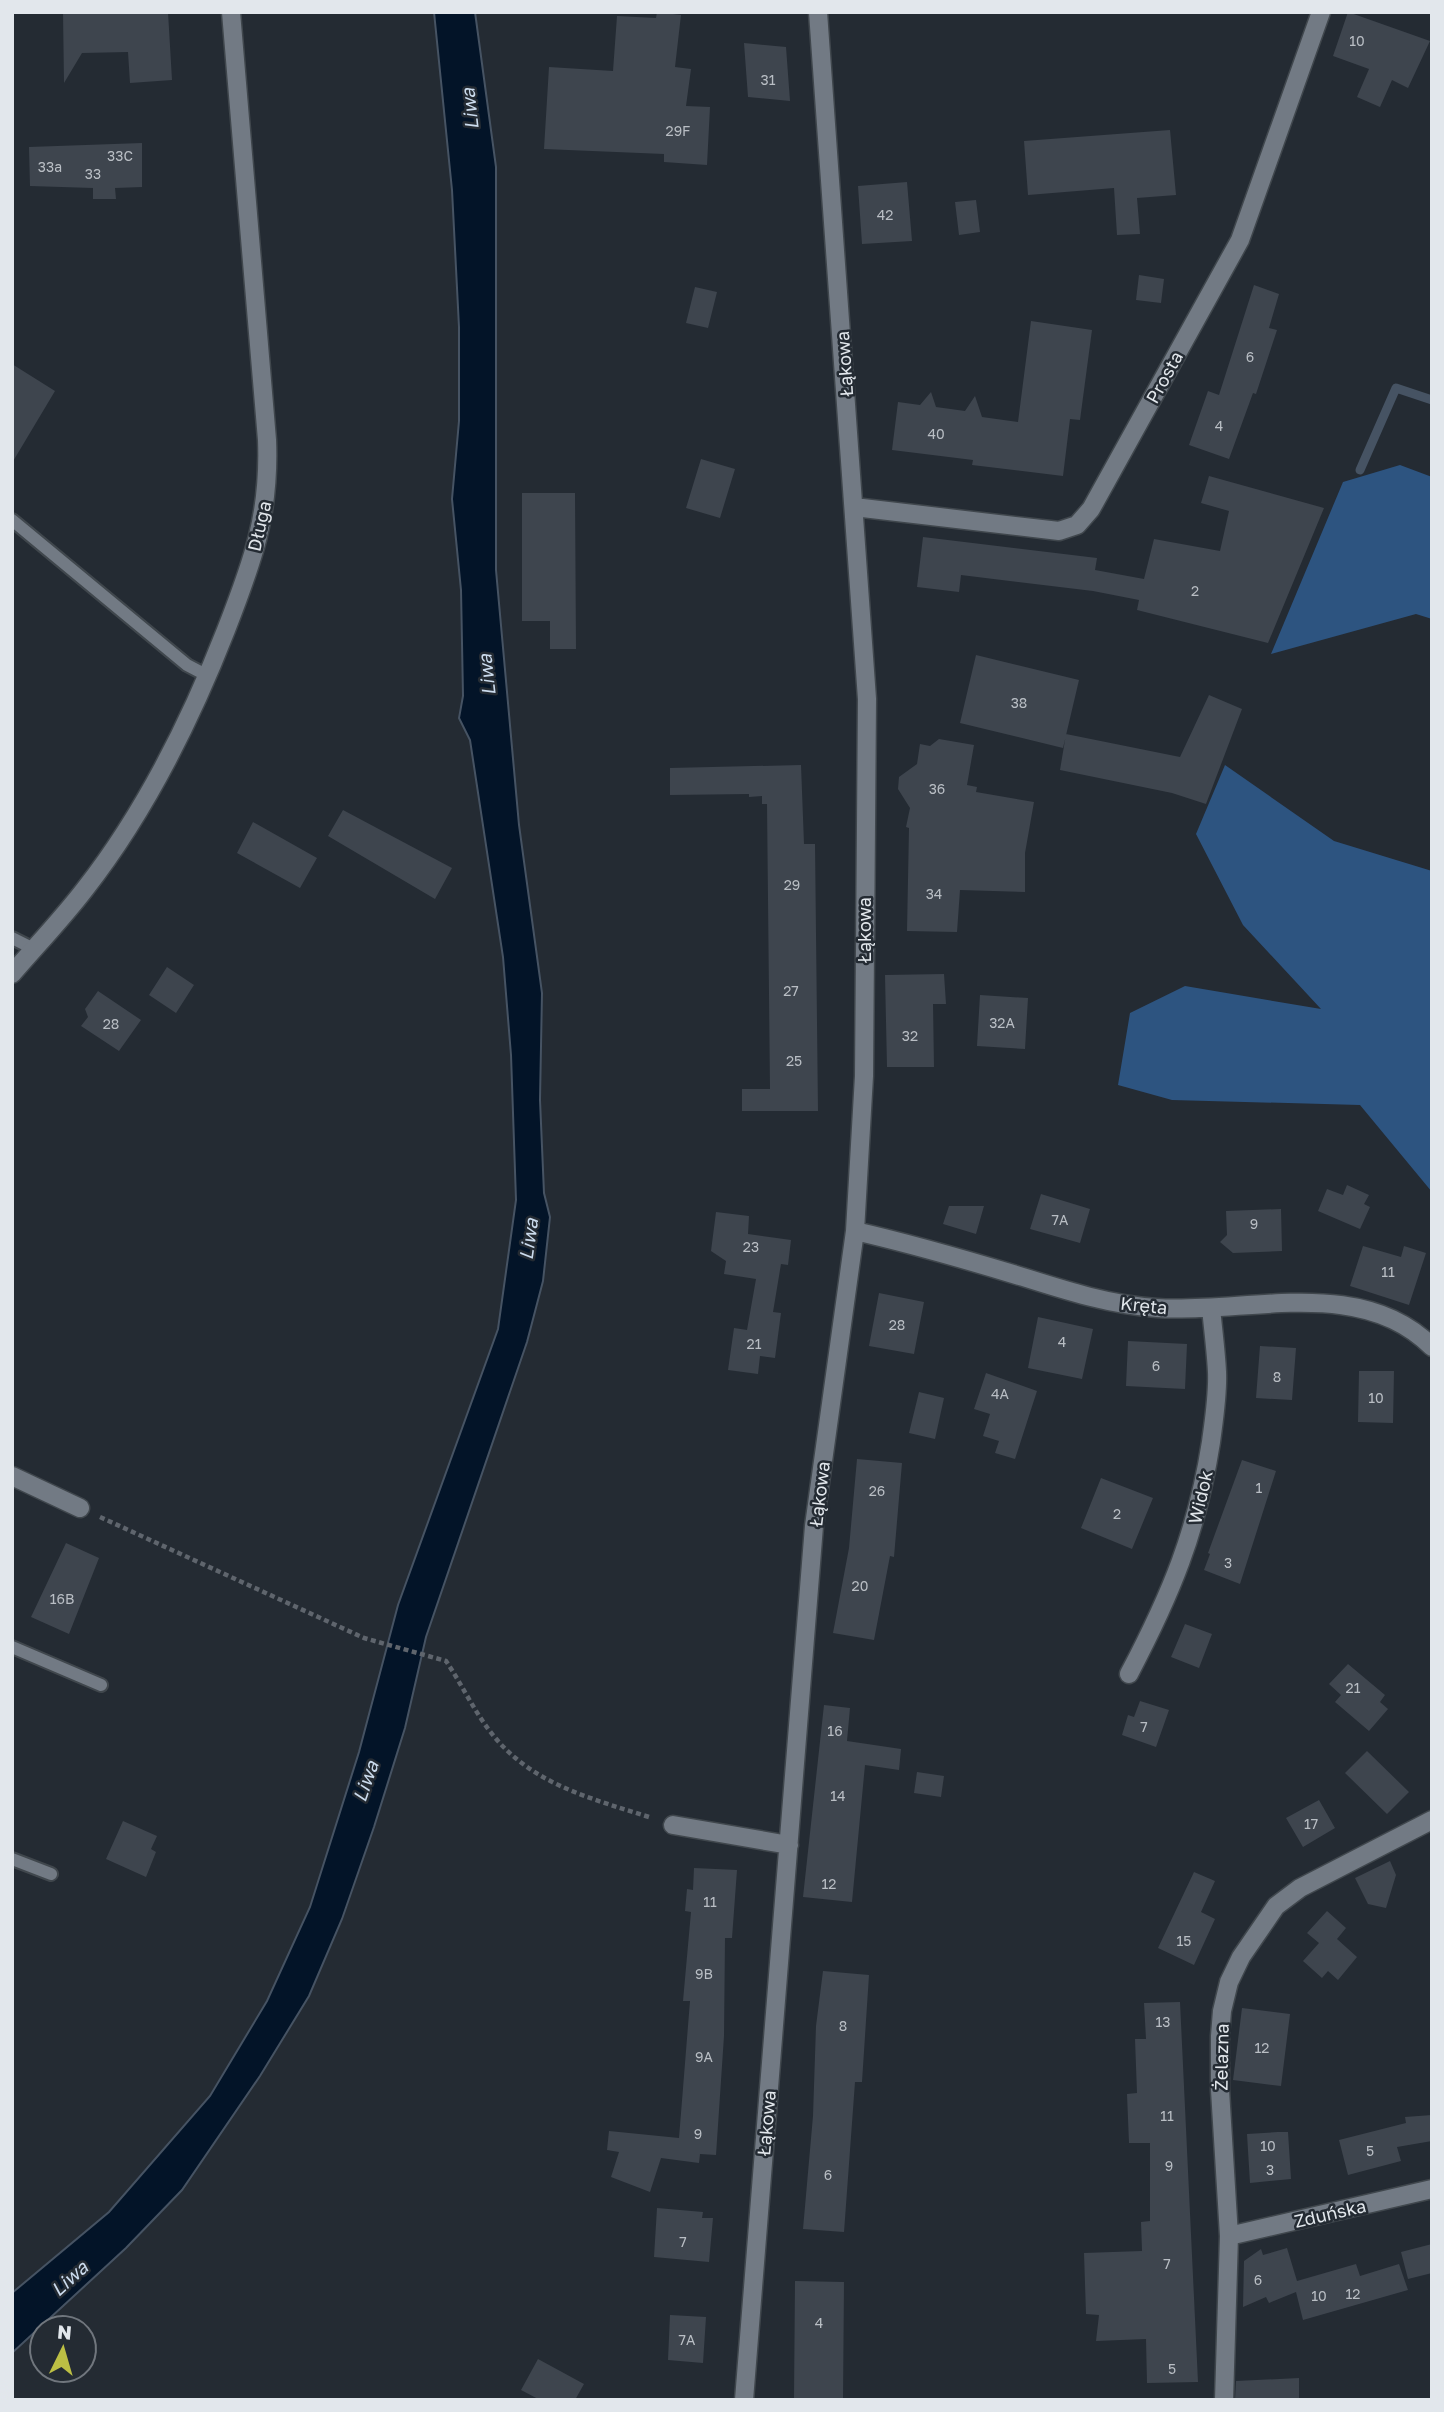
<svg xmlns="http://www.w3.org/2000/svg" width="1444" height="2412" viewBox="0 0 1444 2412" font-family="'Golos Text',sans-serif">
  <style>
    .green { fill: #2d5480 }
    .water { fill: #031428; stroke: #465363; stroke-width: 2 }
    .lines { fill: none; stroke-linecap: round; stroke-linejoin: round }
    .stream { stroke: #465363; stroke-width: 9 }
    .building { fill: #3e454e }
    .service-casing { stroke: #40474d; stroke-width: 16 }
    .minor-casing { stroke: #40474d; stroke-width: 21 }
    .tertiary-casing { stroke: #40474d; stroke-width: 21 }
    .path { stroke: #5f656d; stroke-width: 4.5; stroke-dasharray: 5 3.5; stroke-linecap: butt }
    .service { stroke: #727a84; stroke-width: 12 }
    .minor { stroke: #727a84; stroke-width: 18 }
    .tertiary { stroke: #727a84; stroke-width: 18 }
    .labels { text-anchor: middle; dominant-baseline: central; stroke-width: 5; stroke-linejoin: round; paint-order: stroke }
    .number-label { font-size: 14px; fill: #b9bec4 }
    .street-label { font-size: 18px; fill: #e2e7ec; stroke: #242b33 }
    .water-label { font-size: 19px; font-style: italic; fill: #cbdbed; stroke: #242b33 }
  </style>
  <rect width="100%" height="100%" fill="#242b33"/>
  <path class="green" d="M1400 465 1432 477V619L1416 614 1271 654 1343 482Z
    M1225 765 1334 841 1432 871V1192L1360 1105 1172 1100 1118 1085 1130 1013 1185 986 1321 1009 1243 925 1196 834Z"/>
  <path class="water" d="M434 12H475L496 167V570L519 825 542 993 540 1100 544 1193 550 1217 543 1281 527 1342 426 1637 405 1728 374 1827 342 1919 309 1996 260 2076 182 2190 126 2248 12 2353V2293L109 2212 210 2096 267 2001 310 1907 359 1752 398 1605 498 1329 516 1200 511 1055 503 957 470 740 459 718 463 696 461 590 452 499 459 421V327L452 190Z"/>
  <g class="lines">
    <path class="stream" d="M1360 470 1396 388 1432 400"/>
  </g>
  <path class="building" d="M63 12H168L172 80 130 83 128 52 82 53 64 83Z
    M657 12 681 15 675 67 691 69 686 106 710 107 707 165 664 162V154L544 149 549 67 613 71 617 16 656 18Z
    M1348 12 1430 41 1408 88 1392 80 1380 107 1357 97 1369 69 1333 56Z
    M744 43 786 47 790 101 748 97Z
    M1170 130 1176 195 1137 198 1140 234 1117 235 1114 188 1028 195 1024 141Z
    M142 143V187L115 188 116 199H93V188L30 186 29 147Z
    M907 182 912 241 862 244 858 186Z
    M976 200 980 232 959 235 955 202Z
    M1139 275 1164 279 1161 303 1136 300Z
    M1254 285 1279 294 1269 328 1277 330 1256 394 1253 393 1229 459 1189 445 1208 391 1219 395Z
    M695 287 717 292 708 328 686 323Z
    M1031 321 1092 330 1080 420 1070 419 1063 476 972 465 973 460 892 450 898 402 920 405 931 392 936 407 965 411 975 396 982 417 1018 422Z
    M12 364 55 391 12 463Z
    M701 459 735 469 720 518 686 508Z
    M1209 476 1324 508 1268 643 1137 610 1139 600 1093 591 961 575 959 592 917 587 923 537 1097 558 1095 570 1144 579 1154 539 1220 551 1229 511 1201 503Z
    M522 493H575L576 649H550V621H522Z
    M976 655 1079 680 1063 748 960 723Z
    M1209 695 1242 709 1206 804 1172 793 1060 770 1066 734 1180 757Z
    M939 739 974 745 967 785 977 787 976 792 1034 802 1025 853V892L960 890 957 932 907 931 909 828 906 827 910 808 898 789 899 777 917 764 920 744 930 746Z
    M801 765 804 844H815L818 1111H742V1089H770L767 804H762V796L749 797V794L670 795V768Z
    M343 810 452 868 435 899 328 836Z
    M253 822 317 858 300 888 237 853Z
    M167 967 194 985 176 1013 149 995Z
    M944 974 946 1004H933L934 1067H887L885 975Z
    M98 991 141 1020 119 1051 81 1026 88 1017 85 1009Z
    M980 995 1028 998 1025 1049 977 1046Z
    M1347 1185 1369 1195 1364 1204 1370 1207 1360 1229 1318 1211 1327 1189 1343 1195Z
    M1041 1194 1090 1209 1080 1243 1030 1229Z
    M949 1206H984L976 1234 943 1224Z
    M1281 1209 1282 1251 1233 1253 1220 1242 1227 1235 1226 1211Z
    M716 1212 749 1216 748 1234 791 1240 788 1265 781 1264 773 1312 781 1313 775 1358 760 1356 758 1374 728 1370 734 1328 747 1330 756 1279 724 1274 726 1261 711 1251Z
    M1363 1246 1401 1257 1404 1246 1426 1253 1409 1305 1350 1286Z
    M879 1293 924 1302 914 1354 869 1346Z
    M1038 1317 1093 1329 1082 1379 1028 1368Z
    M1128 1341 1187 1344 1185 1389 1126 1386Z
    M1260 1346 1296 1348 1292 1400 1256 1398Z
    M1359 1371H1394L1393 1423 1358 1422Z
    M986 1373 1037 1391 1015 1459 995 1453 999 1441 983 1436 990 1414 974 1409Z
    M919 1392 944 1398 935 1439 909 1433Z
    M857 1459 902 1463 894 1557 890 1556 874 1640 833 1633 849 1548Z
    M1242 1460 1276 1471 1240 1584 1204 1570 1210 1554 1208 1553Z
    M1101 1478 1153 1498 1132 1549 1081 1528Z
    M66 1543 99 1558 69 1634 31 1617Z
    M1185 1624 1212 1634 1199 1668 1171 1657Z
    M1348 1664 1385 1695 1380 1702 1388 1709 1369 1731 1335 1702 1341 1695 1329 1684Z
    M1140 1701 1169 1710 1156 1747 1122 1735 1128 1715 1134 1717Z
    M824 1705 850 1708 847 1741 901 1749 899 1770 865 1765 852 1902 803 1897Z
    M1367 1751 1409 1792 1387 1814 1345 1773Z
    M917 1772 944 1776 941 1797 914 1793Z
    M1319 1800 1335 1828 1303 1847 1286 1818Z
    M123 1821 157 1836 151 1849 156 1852 146 1877 106 1859Z
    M1390 1861 1396 1875 1386 1908 1368 1904 1355 1878Z
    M694 1868 737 1870 732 1938H725L724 2036 716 2155 700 2154 699 2163 661 2158 650 2192 611 2177 619 2152 607 2150 609 2131 679 2138 690 2001H683L691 1912 685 1911 687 1889 693 1890Z
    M1194 1872 1215 1881 1201 1912 1215 1919 1194 1965 1158 1948Z
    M1327 1911 1346 1928 1337 1939 1357 1957 1338 1980 1328 1971 1322 1978 1303 1961 1319 1943 1307 1933Z
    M823 1971 869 1975 862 2082H855L844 2232 803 2229 813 2116 816 2026Z
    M1180 2002 1198 2382 1147 2383 1146 2339 1096 2341 1099 2315 1086 2314 1084 2253 1142 2251 1141 2222 1150 2221V2143H1129L1127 2094 1137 2093 1135 2039H1146L1144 2003Z
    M1242 2008 1290 2014 1281 2086 1233 2080Z
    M1432 2115V2141L1397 2147 1401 2161 1348 2175 1339 2140 1406 2123 1405 2117Z
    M1278 2132H1288L1291 2179 1250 2183 1247 2134Z
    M657 2208 703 2212 702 2218H713L709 2262 654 2257Z
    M1432 2244V2273L1408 2279 1401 2252Z
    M1287 2248 1297 2281 1356 2264 1360 2276 1399 2264 1408 2290 1303 2320 1296 2292 1269 2303 1266 2297 1243 2307 1244 2261 1261 2249 1263 2255Z
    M795 2281 844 2282 843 2400H794Z
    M670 2315 706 2317 703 2363 668 2360Z
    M538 2359 584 2384 575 2400H540L521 2390Z
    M1299 2378V2400H1235L1236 2381Z"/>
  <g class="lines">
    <defs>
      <path id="service" d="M12 520 187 665 208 676
        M12 938 34 949
        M12 1647 101 1685
        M12 1859 51 1874"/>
      <path id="minor" d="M854 507 1059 531 1077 525 1091 509 1240 240 1321 12
        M855 1231C912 1244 967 1260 1023 1277 1067 1291 1111 1305 1157 1308 1246 1314 1361 1275 1432 1347
        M12 1476 80 1508
        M1129 1674C1171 1594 1197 1532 1211 1442 1214 1419 1218 1395 1217 1372 1216 1351 1213 1329 1211 1308
        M673 1825 789 1845
        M1229 2236 1432 2189
        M744 2400 814 1526 855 1231 864 1076 867 699 818 12
        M1224 2400 1229 2236 1220 2090V2036L1222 2011 1229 1982 1241 1957 1276 1906 1300 1888 1432 1820"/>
      <path id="tertiary" d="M12 974C36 946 62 919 85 889 146 811 190 722 226 630 253 561 270 514 267 440L231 12"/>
    </defs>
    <use href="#service" class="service-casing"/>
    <use href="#minor" class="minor-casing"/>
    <use href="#tertiary" class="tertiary-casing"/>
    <path class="path" d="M100 1517 364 1638 446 1661C461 1683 473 1709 489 1730 529 1784 590 1798 652 1818"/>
    <use href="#service" class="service"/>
    <use href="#minor" class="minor"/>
    <use href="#tertiary" class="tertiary"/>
  </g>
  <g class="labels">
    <g class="number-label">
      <text x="1357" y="40">10</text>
      <text x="768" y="79">31</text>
      <text x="678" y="130">29F</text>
      <text x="120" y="155">33C</text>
      <text x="50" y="166">33a</text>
      <text x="93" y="173">33</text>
      <text x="885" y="214">42</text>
      <text x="1250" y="356">6</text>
      <text x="1219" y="425">4</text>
      <text x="936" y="433">40</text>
      <text x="1195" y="590">2</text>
      <text x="1019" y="702">38</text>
      <text x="937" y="788">36</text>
      <text x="792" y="884">29</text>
      <text x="934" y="893">34</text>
      <text x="791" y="990">27</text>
      <text x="1002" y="1022">32A</text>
      <text x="111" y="1023">28</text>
      <text x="910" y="1035">32</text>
      <text x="794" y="1060">25</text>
      <text x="1060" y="1219">7A</text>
      <text x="1254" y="1223">9</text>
      <text x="751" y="1246">23</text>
      <text x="1388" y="1271">11</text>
      <text x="897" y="1324">28</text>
      <text x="1062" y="1341">4</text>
      <text x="754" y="1343">21</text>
      <text x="1156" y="1365">6</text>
      <text x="1277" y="1376">8</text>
      <text x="1000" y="1393">4A</text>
      <text x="1376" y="1397">10</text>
      <text x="1259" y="1487">1</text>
      <text x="877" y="1490">26</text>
      <text x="1117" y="1513">2</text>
      <text x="1228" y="1562">3</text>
      <text x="860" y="1585">20</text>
      <text x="62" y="1598">16B</text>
      <text x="1353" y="1687">21</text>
      <text x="1144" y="1726">7</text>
      <text x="835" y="1730">16</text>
      <text x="838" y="1795">14</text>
      <text x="1311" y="1823">17</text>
      <text x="829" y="1883">12</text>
      <text x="710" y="1901">11</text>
      <text x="1184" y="1940">15</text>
      <text x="704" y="1973">9B</text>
      <text x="1163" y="2021">13</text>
      <text x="843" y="2025">8</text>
      <text x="1262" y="2047">12</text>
      <text x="704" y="2056">9A</text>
      <text x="1167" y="2115">11</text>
      <text x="698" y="2133">9</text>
      <text x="1268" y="2145">10</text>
      <text x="1370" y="2150">5</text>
      <text x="1169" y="2165">9</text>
      <text x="1270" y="2169">3</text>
      <text x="828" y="2174">6</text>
      <text x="683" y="2241">7</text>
      <text x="1167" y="2263">7</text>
      <text x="1258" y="2279">6</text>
      <text x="1353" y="2293">12</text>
      <text x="1319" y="2295">10</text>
      <text x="819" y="2322">4</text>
      <text x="687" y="2339">7A</text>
      <text x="1172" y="2368">5</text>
    </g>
    <g class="street-label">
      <text transform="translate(844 364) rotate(-94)">Łąkowa</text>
      <text transform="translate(1164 377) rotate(-61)">Prosta</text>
      <text transform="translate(259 526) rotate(-77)">Długa</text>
      <text transform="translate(864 930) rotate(-90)">Łąkowa</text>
      <text transform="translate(1144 1305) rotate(6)">Kręta</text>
      <text transform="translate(819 1494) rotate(-83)">Łąkowa</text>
      <text transform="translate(1200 1497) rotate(-77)">Widok</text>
      <text transform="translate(1221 2057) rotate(-89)">Żelazna</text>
      <text transform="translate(766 2123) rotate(-85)">Łąkowa</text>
      <text transform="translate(1330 2213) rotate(-13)">Zduńska</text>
    </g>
    <g class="water-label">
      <text transform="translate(469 109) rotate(-96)">Liwa</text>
      <text transform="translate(486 675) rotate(-96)">Liwa</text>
      <text transform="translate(528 1239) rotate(-82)">Liwa</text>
      <text transform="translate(365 1781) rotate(-71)">Liwa</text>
      <text transform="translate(69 2278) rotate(-42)">Liwa</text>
    </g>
  </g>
  <rect width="1444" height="2412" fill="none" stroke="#e2e7ec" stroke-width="28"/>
  <g transform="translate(63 2349) rotate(5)"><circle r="33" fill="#242b33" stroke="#70767d" stroke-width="2"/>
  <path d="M0-5L12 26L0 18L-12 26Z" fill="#bcbf44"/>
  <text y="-10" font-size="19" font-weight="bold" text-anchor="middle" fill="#e2e7ec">N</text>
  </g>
</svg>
